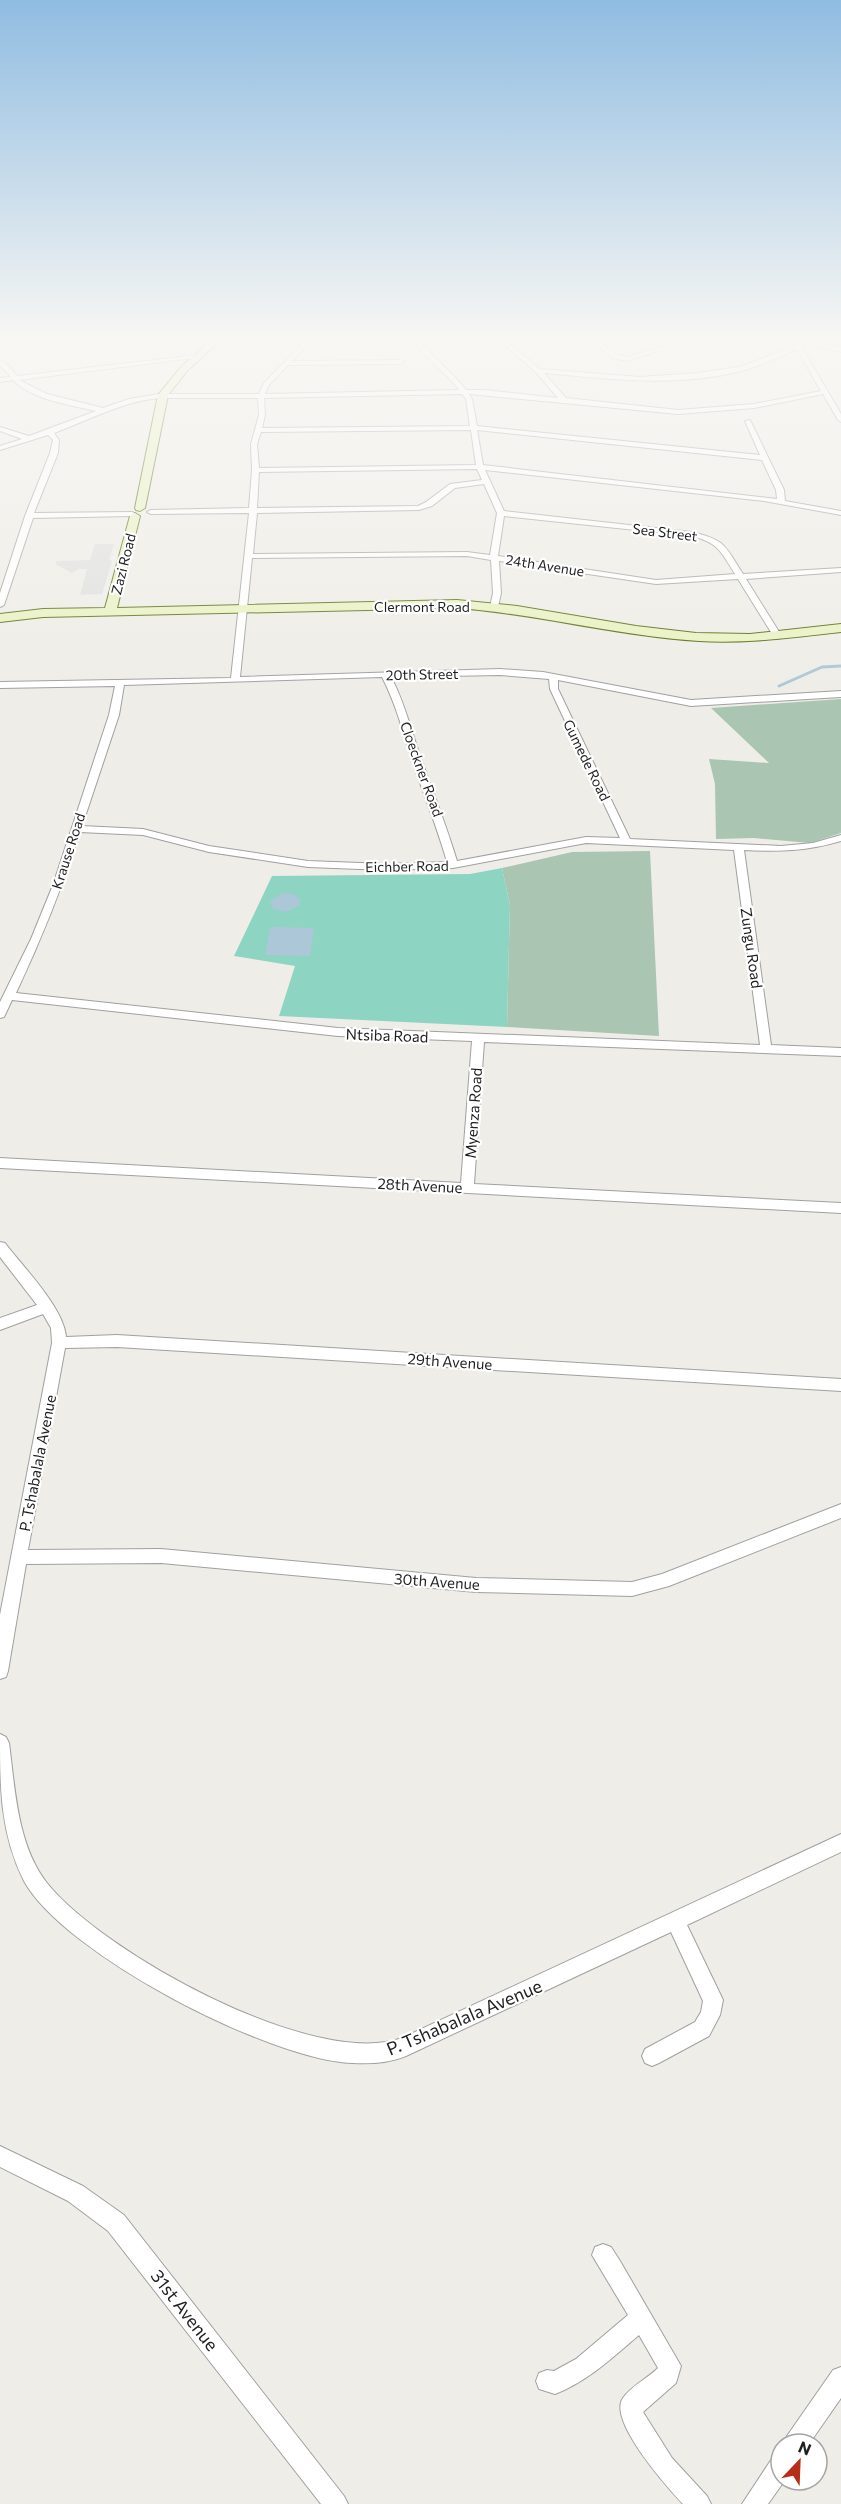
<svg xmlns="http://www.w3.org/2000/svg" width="841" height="2504" viewBox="0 0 841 2504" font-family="Commissioner,sans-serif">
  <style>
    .cemetery { fill: #aac5b2 }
    .pitch { fill: #8ed4c3 }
    .parking { fill: #dfdfdf }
    .water { fill: #acc7d7 }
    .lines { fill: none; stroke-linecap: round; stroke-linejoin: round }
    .stream { stroke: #acc7d7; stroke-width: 3 }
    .street-casing { stroke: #a0a0a0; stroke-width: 2 }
    .secondary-casing { stroke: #546a12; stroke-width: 2 }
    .street { fill: #fff; fill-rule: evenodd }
    .secondary { fill: #e9f2c1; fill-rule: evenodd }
    .labels { text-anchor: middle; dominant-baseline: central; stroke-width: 4.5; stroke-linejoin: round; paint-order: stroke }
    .far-street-label { font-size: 14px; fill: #1f1f1f; stroke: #fff }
    .street-label { font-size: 15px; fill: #1f1f1f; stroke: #fff }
    .near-street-label { font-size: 18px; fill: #1f1f1f; stroke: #fff }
  </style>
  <rect width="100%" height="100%" fill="#efede7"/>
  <path class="cemetery" d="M841 699V833L810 843 754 838 716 839 715 784 709 759 769 763 711 708Z
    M650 851 659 1036 507 1027 510 905 502 868 572 852Z"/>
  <path class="pitch" d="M502 868 510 905 507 1027 279 1016 295 966 234 956 272 876 470 874Z"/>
  <path class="parking" d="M95 544H114L109 560 112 561 102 594 80 595 87 569H79L72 573 55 564 57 561 90 560Z"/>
  <path class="water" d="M283 893 293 894 300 899V905L286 912 273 909 270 901Z
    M270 927 314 928 310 956 265 955Z"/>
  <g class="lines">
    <path class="stream" d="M779 686 822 667 841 666"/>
    <defs>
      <path id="street" d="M305 341H311L292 361 401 360 404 362 401 364 288 365 269 385 265 394 459 390C446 372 425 359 413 341H419C434 358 452 372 466 390H484L558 398 536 372 500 341H506L540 369 640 377 699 373 743 366 796 345 799 341H810L841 348V352L804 343 801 346 841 414V422L838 420 823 394 754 408 678 414 469 394 472 399 477 426 760 455 745 421 750 420 784 490 785 501 841 511V515L764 501 485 470 504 511 692 532C726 540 725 546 743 574L841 568V572L746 579 781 635 780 637H774L738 579 656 584 499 561 501 593 498 607 494 609 490 607 493 593 491 560 467 556 252 558 240 677 500 669 543 672 691 700 841 691V697L691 706 558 680V689L630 839 781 846 813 843 841 835V841C808 851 778 852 744 850L771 1045 841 1048V1056L484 1042 474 1184 841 1203V1213L0 1168V1158L461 1183 472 1041 338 1036 12 1000 4 1017 0 1018V1002L31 939 53 885 109 715 115 686 0 688V682L231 678 249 513 151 514 147 512 151 510 249 508 252 470 251 444 259 415 258 398H159C121 402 89 420 54 433L59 440 58 453 34 513 132 512 136 514 132 516 33 518 4 605 0 607V593L25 516 50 453 53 440 48 435 0 450V446L22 439 0 431V427L29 436 96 411C71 405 32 400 13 380L0 382V378L11 377 0 365V360L8 365 17 376 198 355 201 357 19 380 47 394 103 408 129 399 159 394H259L264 383ZM797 349 821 391 754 404 678 410 566 398 544 373C610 379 680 388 745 370 763 365 780 356 797 349ZM462 394 466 399 470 426 262 428 265 415 264 398ZM471 430 476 465 259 468 257 444 261 432ZM477 430 762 460 776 490 777 499 483 465ZM477 469 482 480 450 484 426 502 418 506 257 508 259 472ZM484 484 497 513 490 555 467 552 253 554 257 513 419 510 432 506 455 488ZM504 516 692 536C719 543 721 552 735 574L656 580 498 556ZM500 675 549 679 550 689 620 838 586 837 457 861C447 828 435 797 423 764 412 735 406 705 391 677ZM382 677C396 704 403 732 412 760 424 795 437 827 447 862L386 864 308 861 209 846 143 829 82 826 119 715 124 685ZM80 832 143 835 209 852 308 867 386 870 453 868 586 843 734 850 760 1045 338 1028 16 993C41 940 62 888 80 832Z
        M592 341H598L617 355 627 357 681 341H689L627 361 613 358Z
        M0 1242 5 1243C23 1267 64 1308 66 1337L117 1335 841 1379V1391L117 1347 65 1348 28 1550 161 1549 476 1578 632 1582 662 1574 841 1504V1518L669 1586 632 1596 476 1592 161 1563 26 1564 8 1671 6 1677 0 1679V1615L52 1343 51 1328 43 1314 0 1330V1318L37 1305 0 1257Z
        M0 1734 6 1737 9 1743C15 1788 17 1845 47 1883 102 1952 314 2070 402 2038L841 1834V1852L687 1925 723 2000 720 2015 709 2036 659 2063 652 2066 645 2063 642 2056 645 2049 695 2022 701 2012 703 2001 671 1932 406 2056C389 2063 370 2064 352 2063 270 2060 64 1954 24 1881 0 1833 0 1787 0 1734Z
        M0 2146 83 2186 124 2215 344 2496 348 2504H321L108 2231 68 2201 0 2167Z
        M603 2244 611 2247 620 2261 681 2366 676 2383 643 2412 672 2458 707 2496 711 2504H683C668 2488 607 2420 623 2398 631 2386 648 2378 658 2368L639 2335C613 2357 588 2381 555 2394L539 2389 536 2381 539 2373 547 2370 554 2371 576 2359 628 2315 592 2255 595 2247Z
        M841 2367V2398L809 2444H783L787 2436 833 2370Z
        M781 2453V2480H785L768 2504H742L773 2457Z"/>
      <path id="secondary" d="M211 341H220L188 370 168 395 145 508 140 511 136 510 135 508 158 395 182 366Z
        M135 513 140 516 117 608 457 600 517 606 636 626 696 633 750 634 841 624V632C794 637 746 644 699 641 617 636 538 614 457 608L43 617 0 622V614L43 609 105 608 130 516Z"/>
    </defs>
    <use href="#street" class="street-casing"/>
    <use href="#secondary" class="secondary-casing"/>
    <use href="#street" class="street"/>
    <use href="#secondary" class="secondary"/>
  </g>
  <linearGradient id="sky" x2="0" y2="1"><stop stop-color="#90bce1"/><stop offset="0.49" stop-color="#f8f7f4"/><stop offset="1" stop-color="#f8f7f4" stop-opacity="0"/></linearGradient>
  <rect width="841" height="691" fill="url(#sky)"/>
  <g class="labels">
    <g class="far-street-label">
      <text transform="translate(665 532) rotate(7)">Sea Street</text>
      <text transform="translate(123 564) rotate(-76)">Zazi Road</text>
      <text transform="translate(545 565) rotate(9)">24th Avenue</text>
      <text x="422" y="606">Clermont Road</text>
      <text transform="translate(422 674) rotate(-1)">20th Street</text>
      <text transform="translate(587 760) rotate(64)">Gumede Road</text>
      <text transform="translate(422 769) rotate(70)">Cloeckner Road</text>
      <text transform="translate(68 851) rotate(-72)">Krause Road</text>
      <text transform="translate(407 866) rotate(-1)">Eichber Road</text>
    </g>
    <g class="street-label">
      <text transform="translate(752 948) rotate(82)">Zungu Road</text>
      <text transform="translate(387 1035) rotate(2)">Ntsiba Road</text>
      <text transform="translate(473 1113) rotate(-86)">Myenza Road</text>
      <text transform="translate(420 1185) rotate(3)">28th Avenue</text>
      <text transform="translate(450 1361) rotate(4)">29th Avenue</text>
      <text transform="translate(37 1463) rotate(-79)">P. Tshabalala Avenue</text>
      <text transform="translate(437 1581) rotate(4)">30th Avenue</text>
    </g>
    <g class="near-street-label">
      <text transform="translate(464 2017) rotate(-23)">P. Tshabalala Avenue</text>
      <text transform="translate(185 2310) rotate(52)">31st Avenue</text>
    </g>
  </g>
  <g transform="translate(799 2462) rotate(23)"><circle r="28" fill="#ffffff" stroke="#a5a5a5" stroke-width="1.5"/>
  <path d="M0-4.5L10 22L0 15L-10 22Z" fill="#b62e18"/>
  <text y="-9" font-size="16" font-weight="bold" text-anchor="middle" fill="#1f1f1f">N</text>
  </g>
</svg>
